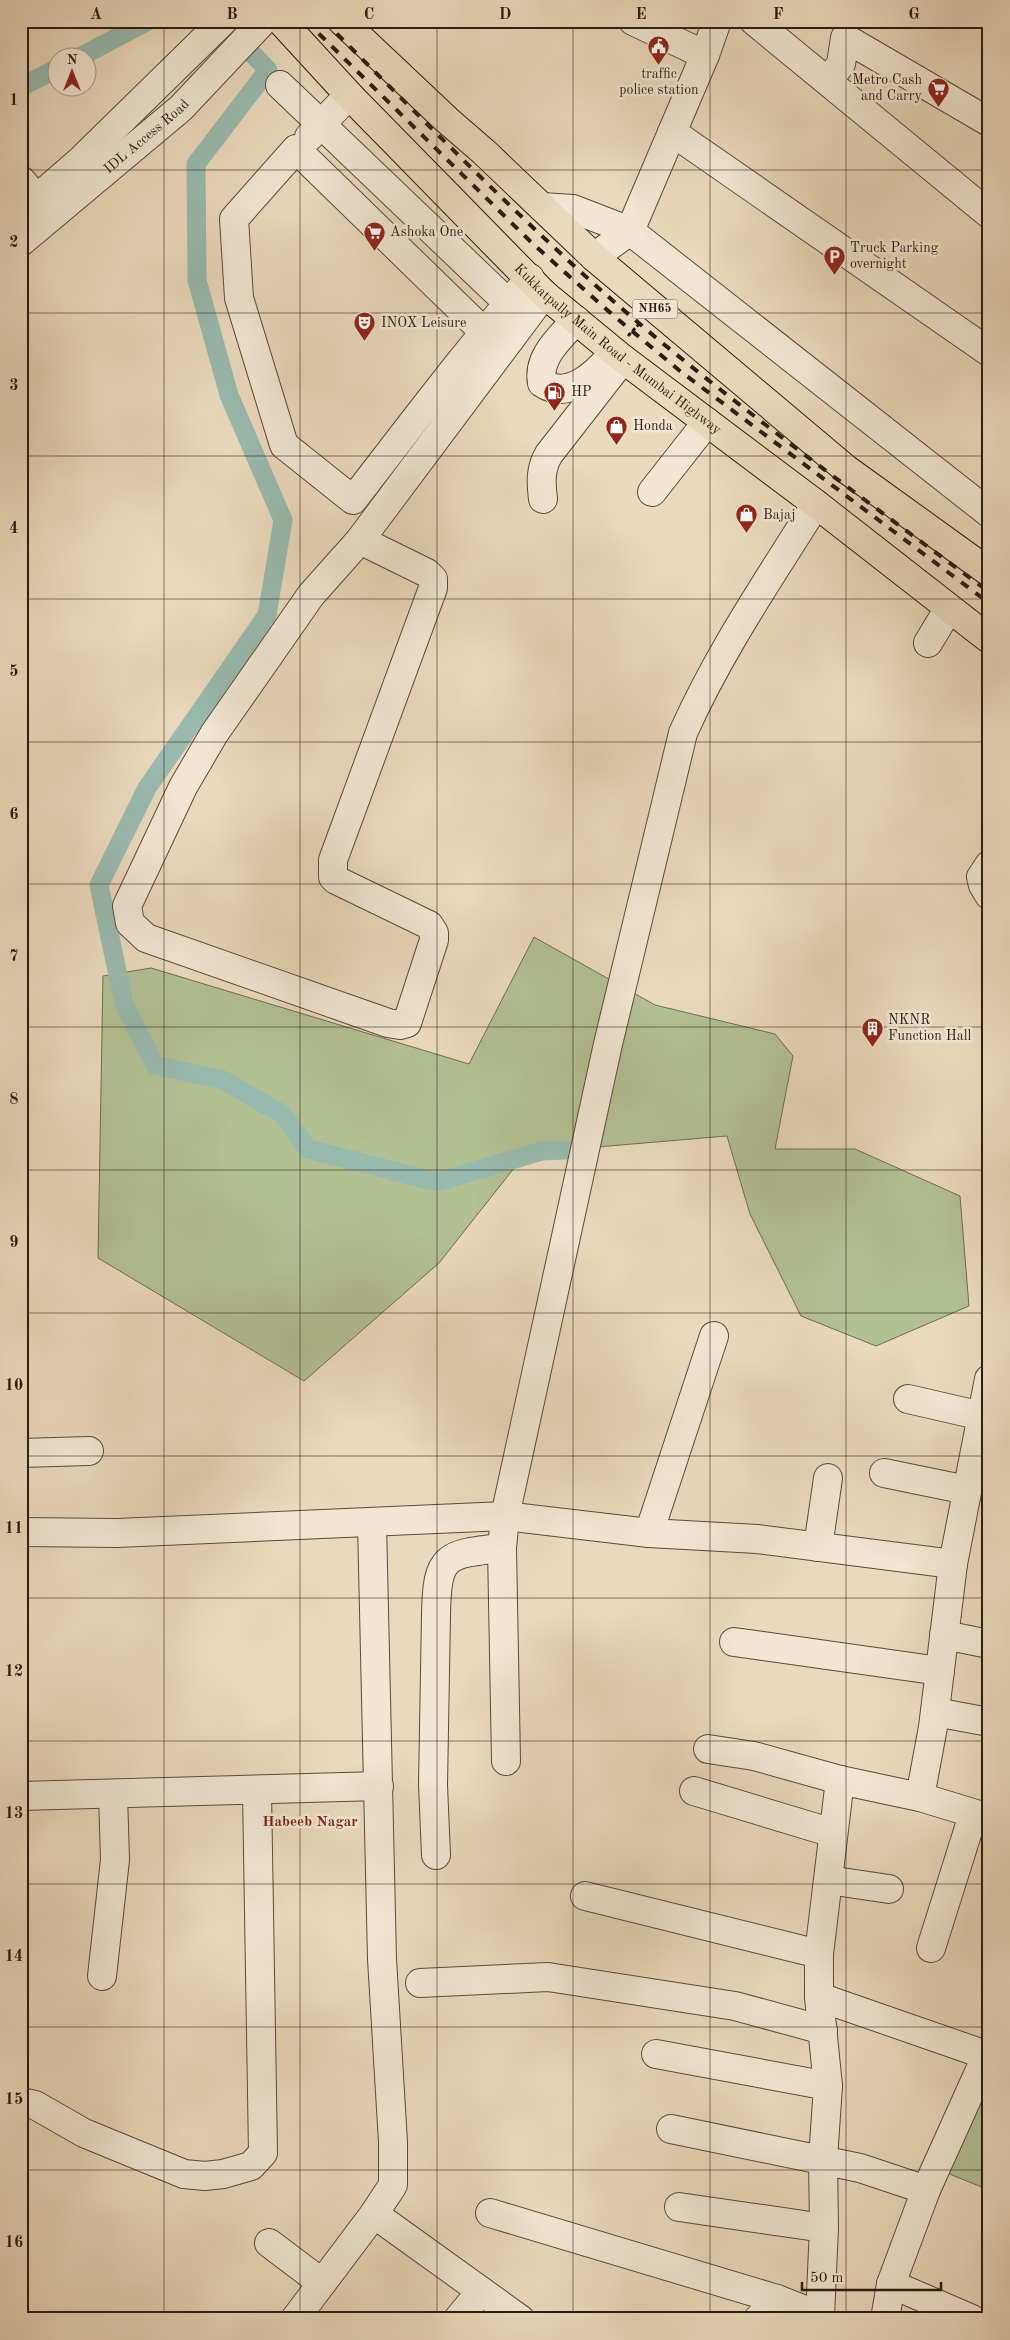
<svg xmlns="http://www.w3.org/2000/svg" width="1010" height="2340" viewBox="0 0 1010 2340" font-family="'Old Standard TT',serif">
  <style>
    .green { fill: #b2c094; stroke: #6e6e52 }
    .lines { fill: none; stroke-linecap: round; stroke-linejoin: round }
    .canal { stroke: #98baaf; stroke-width: 19 }
    .minor-casing { stroke: #5b4a3b; stroke-width: 30 }
    .highway-casing { stroke: #2b1b10; stroke-width: 30 }
    .path { stroke: #2b1b10; stroke-width: 3; stroke-dasharray: 4 2.5; stroke-linecap: butt }
    .minor { stroke: #f1e6d3; stroke-width: 28 }
    .highway { stroke: #ead9bc; stroke-width: 28 }
    .rail { stroke: #2b1b10; stroke-width: 4; stroke-dasharray: 9 9; stroke-linecap: butt }
    .grid { fill: none; stroke: #2b1b10; stroke-width: 1; stroke-opacity: 0.55 }
    .labels { text-anchor: middle; dominant-baseline: central; stroke-width: 5; stroke-linejoin: round; paint-order: stroke }
    .shield { fill: #f1e6d3; stroke: #66584a; stroke-width: 1 }
    .shield-label { font-size: 12px; font-weight: bold; fill: #2b1b10 }
    .poi-label { font-size: 14px; fill: #2b1b10; stroke: #f1e6d3; text-anchor: start }
    .street-label { font-size: 14px; fill: #2b1b10; stroke: #f1e6d3 }
    .neighbourhood-label { font-size: 15px; font-weight: bold; fill: #7a1f14; stroke: #f1e6d3 }
    .neatline { fill: none; stroke: #2b1b10; stroke-width: 2 }
    .grid-label { font-size: 16px; text-anchor: middle; font-weight: bold; fill: #2b1b10 }
  </style>
  <rect width="100%" height="100%" fill="#ead9bc"/>
  <filter id="stains"><feTurbulence type="fractalNoise" baseFrequency=".004" numOctaves="4"/><feColorMatrix values="0 0 0 0 .2 0 0 0 0 .09 0 0 0 0 .02 0 0 0 .5 -.17"/></filter>
  <radialGradient id="worn" r=".72"><stop offset=".6" stop-color="#630" stop-opacity="0"/><stop offset="1" stop-color="#630" stop-opacity=".3"/></radialGradient>
  <path class="green" d="M534 937 655 1005 775 1034 793 1056 775 1149H855L960 1196 969 1306 876 1346 801 1316 750 1214 727 1136 526 1153 439 1263 304 1381 98 1258 103 976 151 968 469 1064Z
    M989 2078V2190L947 2173Z"/>
  <g class="lines">
    <path class="canal" d="M221 21 268 70 196 164 197 280 229 395 283 520 267 615 147 788 99 885 124 1004 155 1065 223 1080 282 1114 308 1149 437 1182 542 1151 565 1150
      M78 58 148 21
      M21 87 58 68"/>
    <defs>
      <g id="minor">
        <path d="M633 21 705 55"/>
        <path d="M754 21 989 214"/>
        <path d="M828 81 841 64 845 38 989 122"/>
        <path d="M280 85 508 303"/>
        <path d="M672 132 989 352"/>
        <path d="M309 137 349 95"/>
        <path d="M21 180 37 199"/>
        <path d="M542 207 573 209 630 231 989 513"/>
        <path d="M21 212 81 160 223 21"/>
        <path id="s1" d="M21 242 181 108 263 21"/>
        <path d="M594 257 630 231 705 55 717 21"/>
        <path d="M576 320C560 338 537 357 542 383 567 400 594 376 610 357"/>
        <path d="M485 333 296 149 234 219 239 298 284 445 353 500C411 425 468 349 530 278"/>
        <path d="M652 492 707 422"/>
        <path d="M543 499C541 482 540 469 549 454L623 359"/>
        <path d="M360 540 427 573 433 579V588L333 860V877L336 880 429 925 434 933V940L407 1023 400 1025 388 1023 146 938 130 923 127 906 183 787 214 734 311 595 360 540 544 294"/>
        <path d="M928 643 949 608"/>
        <path d="M989 865 981 877 983 885 989 895"/>
        <path d="M908 1399 982 1416"/>
        <path d="M21 1453 89 1451"/>
        <path d="M884 1473 967 1490"/>
        <path d="M21 1532 117 1533 505 1516 649 1533 757 1539 953 1564"/>
        <path d="M649 1533 714 1336"/>
        <path d="M818 1547 828 1478"/>
        <path d="M944 1635 989 1644"/>
        <path d="M734 1642 940 1671"/>
        <path d="M935 1712 989 1722"/>
        <path d="M708 1749 754 1756 840 1780"/>
        <path d="M506 1761 502 1548 505 1516 608 1044 683 733C719 652 769 579 816 504"/>
        <path d="M694 1791 833 1833"/>
        <path d="M21 1796 379 1786"/>
        <path d="M920 1797 989 1818"/>
        <path d="M436 1855 433 1785 436 1615C437 1555 445 1554 502 1548"/>
        <path d="M828 1880 889 1889"/>
        <path d="M585 1896 819 1954"/>
        <path d="M931 1948 973 1815"/>
        <path d="M102 1976 115 1860 113 1794"/>
        <path d="M420 1983 548 1977 735 2006 823 2030"/>
        <path d="M819 1997 989 2056"/>
        <path d="M656 2054 828 2086"/>
        <path d="M21 2102 35 2105 84 2133 184 2174 205 2176 223 2174 251 2166 263 2153 257 1791"/>
        <path d="M671 2129 860 2168 926 2190"/>
        <path d="M679 2207 824 2228"/>
        <path d="M490 2213 777 2299 820 2316 824 2228 823 2159 828 2086 819 1997V1954L840 1780 920 1797 933 1727 953 1564 989 1379"/>
        <path d="M374 2214 520 2319"/>
        <path d="M269 2243 322 2283"/>
        <path d="M295 2319 374 2214 393 2185V2142L382 1959 372 1523"/>
        <path d="M458 2319 481 2291"/>
        <path d="M758 2319 777 2299"/>
        <path d="M885 2319 891 2284"/>
        <path d="M972 2319 891 2284 926 2190 989 2050"/>
      </g>
      <g id="highway">
        <path id="s2" d="M281 21 349 95 544 294 623 359 816 504 989 639"/>
        <path d="M342 21 447 120 484 152 594 257 846 469 989 572"/>
      </g>
    </defs>
    <use href="#minor" class="minor-casing"/>
    <use href="#highway" class="highway-casing"/>
    <path class="path" d="M628 336 639 324"/>
    <use href="#minor" class="minor"/>
    <use href="#highway" class="highway"/>
    <path class="rail" d="M306 21 533 244 614 316 680 371 989 603
      M324 21C442 138 557 259 687 363 785 442 888 517 989 592"/>
  </g>
  <path class="grid" d="M164 21V2319M300 21V2319M437 21V2319M573 21V2319M710 21V2319M846 21V2319M21 170H989M21 313H989M21 456H989M21 599H989M21 742H989M21 884H989M21 1027H989M21 1170H989M21 1313H989M21 1456H989M21 1598H989M21 1741H989M21 1884H989M21 2027H989M21 2170H989"/>
  <defs>
    <symbol id="civic-pin" viewBox="-11 -11 22 30"><path d="M0 17L-7.5 6A9.5 9.5 0 1 1 7.5 6Z" fill="#8f2418" stroke="#f1e6d3"/><path d="M-.6-6.5H3V-4.5H.6V-3L4-1V1h2V6H-6V1h2V-1L-.6-3ZM-1.2 2.5V6h2.4V2.5Z" fill="#fff"/></symbol>
    <symbol id="supermarket-pin" viewBox="-11 -11 22 30"><path d="M0 17L-7.5 6A9.5 9.5 0 1 1 7.5 6Z" fill="#8f2418" stroke="#f1e6d3"/><path d="M-6-5.5h2.5l.6 2H6L4.5 2H-2.5L-4.4-4H-6ZM-1.5 3.2a1.3 1.3 0 1 0 .1 0ZM3 3.2a1.3 1.3 0 1 0 .1 0Z" fill="#fff"/></symbol>
    <symbol id="parking-pin" viewBox="-11 -11 22 30"><path d="M0 17L-7.5 6A9.5 9.5 0 1 1 7.5 6Z" fill="#8f2418" stroke="#f1e6d3"/><path d="M-3.5-5.5H1a3.5 3.5 0 0 1 0 7H-1V5.5H-3.5ZM-1-3.4V-.6H.8a1.4 1.4 0 0 0 0-2.8Z" fill="#fff"/></symbol>
    <symbol id="theatre-pin" viewBox="-11 -11 22 30"><path d="M0 17L-7.5 6A9.5 9.5 0 1 1 7.5 6Z" fill="#8f2418" stroke="#f1e6d3"/><path d="M-5-5.5Q0-4 5-5.5V0Q5 5 0 6Q-5 5-5 0ZM-3.3-2.5H-1v1.5H-3.3ZM1-2.5H3.3v1.5H1ZM-2.8 1Q0 5.5 2.8 1Z" fill="#fff"/></symbol>
    <symbol id="fuel-pin" viewBox="-11 -11 22 30"><path d="M0 17L-7.5 6A9.5 9.5 0 1 1 7.5 6Z" fill="#8f2418" stroke="#f1e6d3"/><path d="M-5.5-6h7V0h2V4h1.3V-2.5L3-4.5l.8-.8L6-3V5H2.5V1h-1V6h-7ZM-4.2-4.7v3.2H.2V-4.7Z" fill="#fff"/></symbol>
    <symbol id="shop-pin" viewBox="-11 -11 22 30"><path d="M0 17L-7.5 6A9.5 9.5 0 1 1 7.5 6Z" fill="#8f2418" stroke="#f1e6d3"/><path d="M-5-2.5h2.3a2.7 3.5 0 0 1 5.4 0H5L5.5 6h-11ZM-1.5-2.5h3a1.5 2.3 0 0 0-3 0Z" fill="#fff"/></symbol>
    <symbol id="building-pin" viewBox="-11 -11 22 30"><path d="M0 17L-7.5 6A9.5 9.5 0 1 1 7.5 6Z" fill="#8f2418" stroke="#f1e6d3"/><path d="M-4-6H4V6H1V3H-1V6H-4ZM-2.5-4.3h1.7v1.8h-1.7ZM.8-4.3h1.7v1.8H.8ZM-2.5-1h1.7V.8h-1.7ZM.8-1h1.7V.8H.8Z" fill="#fff"/></symbol>
  </defs>
  <g fill-rule="evenodd">
    <use href="#civic-pin" x="646" y="34" width="25" height="34"/>
    <use href="#supermarket-pin" x="926" y="76" width="25" height="34"/>
    <use href="#supermarket-pin" x="362" y="220" width="25" height="34"/>
    <use href="#parking-pin" x="822" y="244" width="25" height="34"/>
    <use href="#theatre-pin" x="352" y="310" width="25" height="34"/>
    <use href="#fuel-pin" x="542" y="380" width="25" height="34"/>
    <use href="#shop-pin" x="604" y="414" width="25" height="34"/>
    <use href="#shop-pin" x="734" y="502" width="25" height="34"/>
    <use href="#building-pin" x="860" y="1016" width="25" height="34"/>
  </g>
  <g class="labels">
    <rect class="shield" x="632.5" y="299.5" width="45" height="19" rx="4"/>
    <g class="shield-label">
      <text x="655" y="309">NH65</text>
    </g>
    <g class="poi-label">
      <text x="659" y="74" text-anchor="middle">traffic<tspan x="659" dy="16">police station</tspan></text>
      <text x="922" y="80" text-anchor="end">Metro Cash<tspan x="922" dy="16">and Carry</tspan></text>
      <text x="390" y="232">Ashoka One</text>
      <text x="850" y="248">Truck Parking<tspan x="850" dy="16">overnight</tspan></text>
      <text x="381" y="323">INOX Leisure</text>
      <text x="571" y="392">HP</text>
      <text x="633" y="426">Honda</text>
      <text x="763" y="515">Bajaj</text>
      <text x="888" y="1020">NKNR<tspan x="888" dy="16">Function Hall</tspan></text>
    </g>
    <g class="street-label">
      <text stroke="none"><textPath href="#s1" startOffset="164">IDL Access Road</textPath></text>
      <text stroke="none"><textPath href="#s2" startOffset="471">Kukkatpally Main Road - Mumbai Highway</textPath></text>
    </g>
    <g class="neighbourhood-label">
      <text x="310" y="1822">Habeeb Nagar</text>
    </g>
  </g>
  <rect width="1010" height="2340" fill="none" stroke="#ead9bc" stroke-width="55"/>
  <g transform="translate(72 72)"><circle r="24" fill="#f1e6d3" stroke="#a29585"/>
  <path d="M0-4L9 19L0 12L-9 19Z" fill="#8f2418"/>
  <text y="-8" font-size="14" font-weight="bold" text-anchor="middle" fill="#2b1b10">N</text>
  </g>
  <path d="M802 2282v8h139v-8" fill="none" stroke="#2b1b10" stroke-width="2.5"/>
  <text x="810" y="2282" font-size="15" fill="#2b1b10" stroke="#f1e6d3" stroke-width="4" paint-order="stroke">50 m</text>
  <rect x="28" y="28" width="954" height="2284" class="neatline"/>
  <g class="grid-label">
    <text x="96" y="19">A</text>
    <text x="232" y="19">B</text>
    <text x="369" y="19">C</text>
    <text x="505" y="19">D</text>
    <text x="641" y="19">E</text>
    <text x="778" y="19">F</text>
    <text x="914" y="19">G</text>
    <text x="14" y="105">1</text>
    <text x="14" y="247">2</text>
    <text x="14" y="390">3</text>
    <text x="14" y="533">4</text>
    <text x="14" y="676">5</text>
    <text x="14" y="819">6</text>
    <text x="14" y="961">7</text>
    <text x="14" y="1104">8</text>
    <text x="14" y="1247">9</text>
    <text x="14" y="1390">10</text>
    <text x="14" y="1533">11</text>
    <text x="14" y="1676">12</text>
    <text x="14" y="1818">13</text>
    <text x="14" y="1961">14</text>
    <text x="14" y="2104">15</text>
    <text x="14" y="2247">16</text>
  </g>
  <rect width="100%" height="100%" filter="url(#stains)"/>
  <rect width="100%" height="100%" fill="url(#worn)"/>
</svg>
